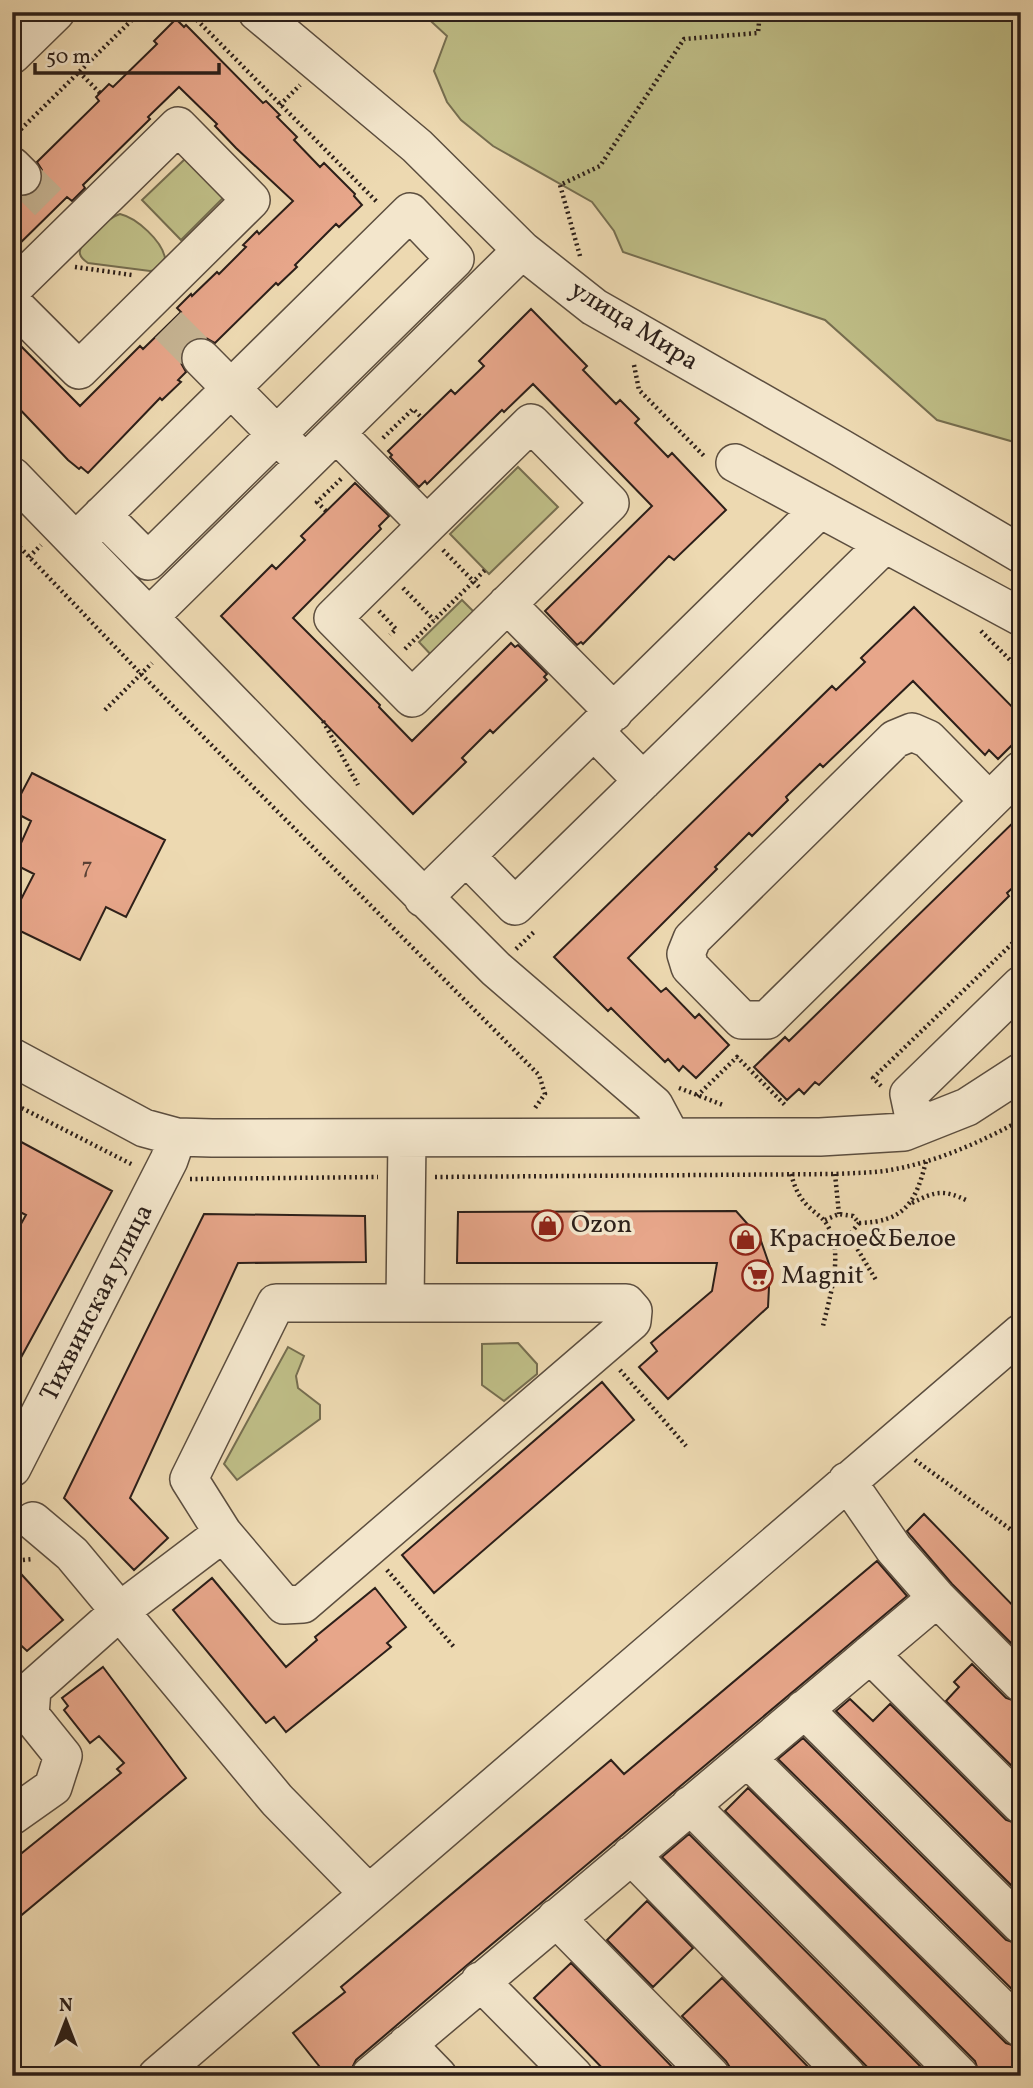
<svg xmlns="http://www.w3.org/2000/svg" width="1033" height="2088" viewBox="0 0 1033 2088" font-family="Vollkorn,serif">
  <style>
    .green { fill: #bfbe87; stroke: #766e50; stroke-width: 2 }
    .building { fill: #e7a68a; stroke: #2c1f19; stroke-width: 2 }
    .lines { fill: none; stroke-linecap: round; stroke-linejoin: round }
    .minor-tunnel { stroke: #c6b493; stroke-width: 37; stroke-dasharray: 37 18; stroke-linecap: butt }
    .minor-casing { stroke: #5c4e3f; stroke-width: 40 }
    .path { stroke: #2c1f19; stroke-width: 4.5; stroke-dasharray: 2 3.5; stroke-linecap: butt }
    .minor { stroke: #f3e6cc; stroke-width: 37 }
    .labels { text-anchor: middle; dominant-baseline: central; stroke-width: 7; stroke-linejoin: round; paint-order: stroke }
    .number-label { font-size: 23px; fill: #5b4135 }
    .street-label { font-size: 26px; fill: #2c1f19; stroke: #f3e6cc }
    .poi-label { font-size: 26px; fill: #2c1f19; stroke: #f3e6cc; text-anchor: start }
  </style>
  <rect width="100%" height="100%" fill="#edd9b1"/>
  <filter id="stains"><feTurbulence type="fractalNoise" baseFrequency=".00286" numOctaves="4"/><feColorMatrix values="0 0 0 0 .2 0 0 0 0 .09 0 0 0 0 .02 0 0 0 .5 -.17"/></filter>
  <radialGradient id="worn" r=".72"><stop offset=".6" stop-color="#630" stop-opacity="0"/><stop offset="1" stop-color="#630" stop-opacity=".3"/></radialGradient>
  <path class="green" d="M421 12H1021V444L937 420 825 320 623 252 614 231 592 202 493 146 461 120 447 102 434 71 447 36Z
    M185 159 223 198 181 240 142 200Z
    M120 214C137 218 162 241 165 258L157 270 150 271 88 263C85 261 81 258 80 254 77 243 110 217 120 214Z
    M518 467 558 507 489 574 450 534Z
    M462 600 477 615 434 658 419 642Z
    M518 1343 537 1364V1374L504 1401 482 1385V1344Z
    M288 1347 304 1356 296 1376 298 1388 320 1405V1419L237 1480 224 1464Z"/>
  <path class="building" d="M176 19 184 27 186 25 263 103 266 101 280 115 277 117 297 137 294 140 320 167 324 163 355 194 354 196 362 205 339 227 336 224 295 265 297 267 278 285 276 283 215 343 206 338H196L187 343 181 353V363L186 372 178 380 181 382 162 400 160 398 88 473 81 467 79 469 68 460 12 401V337L80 406 140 346 143 349 181 312 177 308 191 294 192 296 217 272 219 274 246 247 243 245 257 231 259 234 293 201 236 148 215 126 217 124 179 87 148 117 150 119 83 185 85 188 72 201 67 197 12 251V194L27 196 37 190 42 181V170L37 162 99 101 96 97 109 84 113 87 157 44 154 41Z
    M531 309 587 366 583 370 616 404 620 400 639 419 635 423 668 457 672 453 726 510 674 560 669 556 583 644 581 642 577 645 545 611 652 506 619 472 533 384 504 412 502 410 427 484 425 481 419 487 390 457 392 455 388 451 451 390 455 394 484 366 479 361Z
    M355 483 389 516 379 526 381 529 293 618 380 705 379 707 412 741 511 643 515 647 518 645 547 674 544 677 547 680 493 733 490 730 462 758 466 762 413 814 221 616 272 565 276 569 305 540 301 536Z
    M914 607 1021 716V736L998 759 989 750 985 755 913 681 823 767 820 764 786 797 788 800 752 836 749 833 715 867 717 869 628 958 661 992 666 988 695 1018 699 1014 729 1045 696 1078 683 1066 679 1071 668 1059 665 1062 611 1008 608 1011 554 957 832 686 836 690 865 662 861 658Z
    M32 773 165 840 126 917 106 907 80 960 12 927V917L34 874 12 863 31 821 12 811Z
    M1021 815V880L1007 893 1009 896 819 1085 815 1082 804 1094 799 1089 787 1100 754 1067 785 1037 789 1041Z
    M12 1137 112 1191 12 1374V1240L26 1215 12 1208Z
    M736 1211 760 1238 770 1267 768 1307 668 1399 639 1367 657 1351 651 1343 712 1291 717 1263H457L458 1212Z
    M204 1214 365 1216 366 1262 238 1263 130 1498 168 1538 134 1570 64 1498Z
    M602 1382 634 1420 434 1593 402 1555Z
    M924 1514 1021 1614V1653L952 1584 911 1536 907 1531Z
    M877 1561 907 1596 466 1966 356 2060 350 2072 345 2076H327L293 2033 345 1992 341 1987 611 1760 624 1774Z
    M12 1564 63 1620 27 1651 12 1637Z
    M212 1578 286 1667 317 1640 315 1637 375 1588 406 1627 387 1643 391 1647 286 1732 274 1717 266 1723 173 1610Z
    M972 1664 1006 1698 1021 1703V1775L946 1701 959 1687 954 1682Z
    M103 1667 186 1778 12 1923V1861L121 1773 117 1769 124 1763 99 1736 90 1743 64 1710 68 1706 62 1698Z
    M850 1699 873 1721 890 1704 1006 1820 1021 1825V1895L836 1711Z
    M803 1738 1006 1940 1021 1945V1998L778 1759Z
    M748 1788 1006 2043 1021 2048V2076H980L975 2061 725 1811Z
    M689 1834 930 2076H876L662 1857Z
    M647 1901 693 1948 653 1987 607 1940Z
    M571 1963 681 2076H610L534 1998Z
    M722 1978 817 2076H737L731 2069 726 2061 682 2016Z"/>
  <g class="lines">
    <path class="minor-tunnel" d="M22 176 55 209
      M168 325 201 358"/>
    <defs>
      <path id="minor" d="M257 12 417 146 522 250 594 307 841 448 1021 554
        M12 55 56 12
        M12 166 22 176
        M12 289 178 126 251 200 79 370 12 303
        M201 358 293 451
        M336 433 427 525 531 423 610 503 412 698 333 618 427 525
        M735 463 1021 617
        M12 476 318 791 496 969 654 1105 671 1137
        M76 541 410 212 455 259 148 561 102 515
        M507 604 614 712
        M149 617 522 250
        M594 731 643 781
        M989 801 928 739 912 732 895 739 692 939 686 954 690 967 742 1020H767L1021 770
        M466 856 515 906 885 544
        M423 898 820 509
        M12 1057 144 1128 177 1137 212 1138 820 1137 904 1132 967 1107 1021 1072
        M916 1127 909 1094 1021 985
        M405 1303 407 1138
        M12 1468 169 1160 177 1137
        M847 1481 894 1549 937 1598 1021 1683
        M33 1521 72 1554 277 1800 368 1893
        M870 1654 1021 1805
        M804 1709 1021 1925
        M747 1758 1021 2028
        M690 1805 960 2076
        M12 1816 53 1787 63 1756 30 1715 32 1689 120 1611 223 1533 284 1605 303 1604 632 1321 633 1311 626 1303H276L189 1479 223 1533
        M631 1855 847 2076
        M556 1918 711 2076
        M480 1981 574 2076
        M407 2044 438 2076
        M157 2076 1021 1333
        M370 2076 937 1598"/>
    </defs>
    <use href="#minor" class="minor-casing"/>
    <path class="path" d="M189 12 378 203
      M79 72 100 93
      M12 99 15 96 17 84
      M280 105 300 85
      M13 137 140 12
      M580 256 560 185 600 166 684 39 758 33 760 12
      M75 267 132 275
      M634 365 639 390 706 458
      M383 438 413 409 422 418
      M326 511 317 502 342 478
      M12 539 141 674 539 1075 545 1094 535 1108
      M443 550 481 589
      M29 557 41 545
      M403 588 434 620
      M379 611 396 629 390 635
      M981 631 1021 671
      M405 649 485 570
      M105 710 152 663
      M323 721 358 785
      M516 949 535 931
      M881 1086 873 1078 1021 935
      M679 1088 723 1105
      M697 1096 737 1057 786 1106
      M12 1103 133 1165
      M791 1174C795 1188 799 1198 810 1208 815 1213 822 1217 826 1223 845 1252 830 1295 823 1326
      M835 1174 839 1214
      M435 1177 835 1174C852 1173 868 1173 884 1171 932 1164 979 1143 1021 1120
      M190 1179 378 1177
      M912 1203C936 1191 943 1189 968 1201
      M825 1220 839 1214 853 1216 859 1223 849 1235 833 1236
      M859 1223C904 1222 916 1203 926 1161
      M849 1235 876 1280
      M620 1370 686 1446
      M915 1460 1021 1537
      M12 1561 33 1559
      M387 1570 454 1647"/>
    <use href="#minor" class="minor"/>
  </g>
  <defs>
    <symbol id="shop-ring" viewBox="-11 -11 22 22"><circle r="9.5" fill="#f3e6cc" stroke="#8f2418" stroke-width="1.5"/><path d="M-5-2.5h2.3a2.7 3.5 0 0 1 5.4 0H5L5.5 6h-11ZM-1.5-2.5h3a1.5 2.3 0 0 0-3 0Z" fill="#8f2418"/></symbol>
    <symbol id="supermarket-ring" viewBox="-11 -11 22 22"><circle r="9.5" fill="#f3e6cc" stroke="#8f2418" stroke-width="1.5"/><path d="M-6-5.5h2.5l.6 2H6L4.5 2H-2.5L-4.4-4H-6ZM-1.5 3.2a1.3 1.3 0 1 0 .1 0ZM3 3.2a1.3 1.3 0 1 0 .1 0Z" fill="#8f2418"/></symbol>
  </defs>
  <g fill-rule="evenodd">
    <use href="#shop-ring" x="530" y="1208" width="35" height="35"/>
    <use href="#shop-ring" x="728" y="1222" width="35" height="35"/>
    <use href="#supermarket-ring" x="740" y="1258" width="35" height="35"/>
  </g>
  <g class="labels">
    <g class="number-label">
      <text x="87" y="868">7</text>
    </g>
    <g class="street-label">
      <text transform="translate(634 326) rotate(32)">улица Мира</text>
      <text transform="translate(97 1303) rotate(-63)">Тихвинская улица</text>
    </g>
    <g class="poi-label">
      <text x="571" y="1225">Ozon</text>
      <text x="769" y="1239">Красное&amp;Белое</text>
      <text x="781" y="1276">Magnit</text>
    </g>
  </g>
  <rect width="1033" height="2088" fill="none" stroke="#edd9b1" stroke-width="42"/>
  <rect x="14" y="14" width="1005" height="2060" fill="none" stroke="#2c1f19" stroke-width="3.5"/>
  <rect x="21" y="21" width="991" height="2046" fill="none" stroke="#2c1f19" stroke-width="2"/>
  <g transform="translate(66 2021)" stroke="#f3e6cc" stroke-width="5" paint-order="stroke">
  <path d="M0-5L12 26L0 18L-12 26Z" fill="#2c1f19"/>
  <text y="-10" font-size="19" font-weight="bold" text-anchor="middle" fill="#2c1f19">N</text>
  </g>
  <path d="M35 63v10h184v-10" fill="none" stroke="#2c1f19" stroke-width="3.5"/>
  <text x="46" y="63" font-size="21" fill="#2c1f19" stroke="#f3e6cc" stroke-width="5" paint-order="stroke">50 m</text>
  <rect width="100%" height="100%" filter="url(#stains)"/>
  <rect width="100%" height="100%" fill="url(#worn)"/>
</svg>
